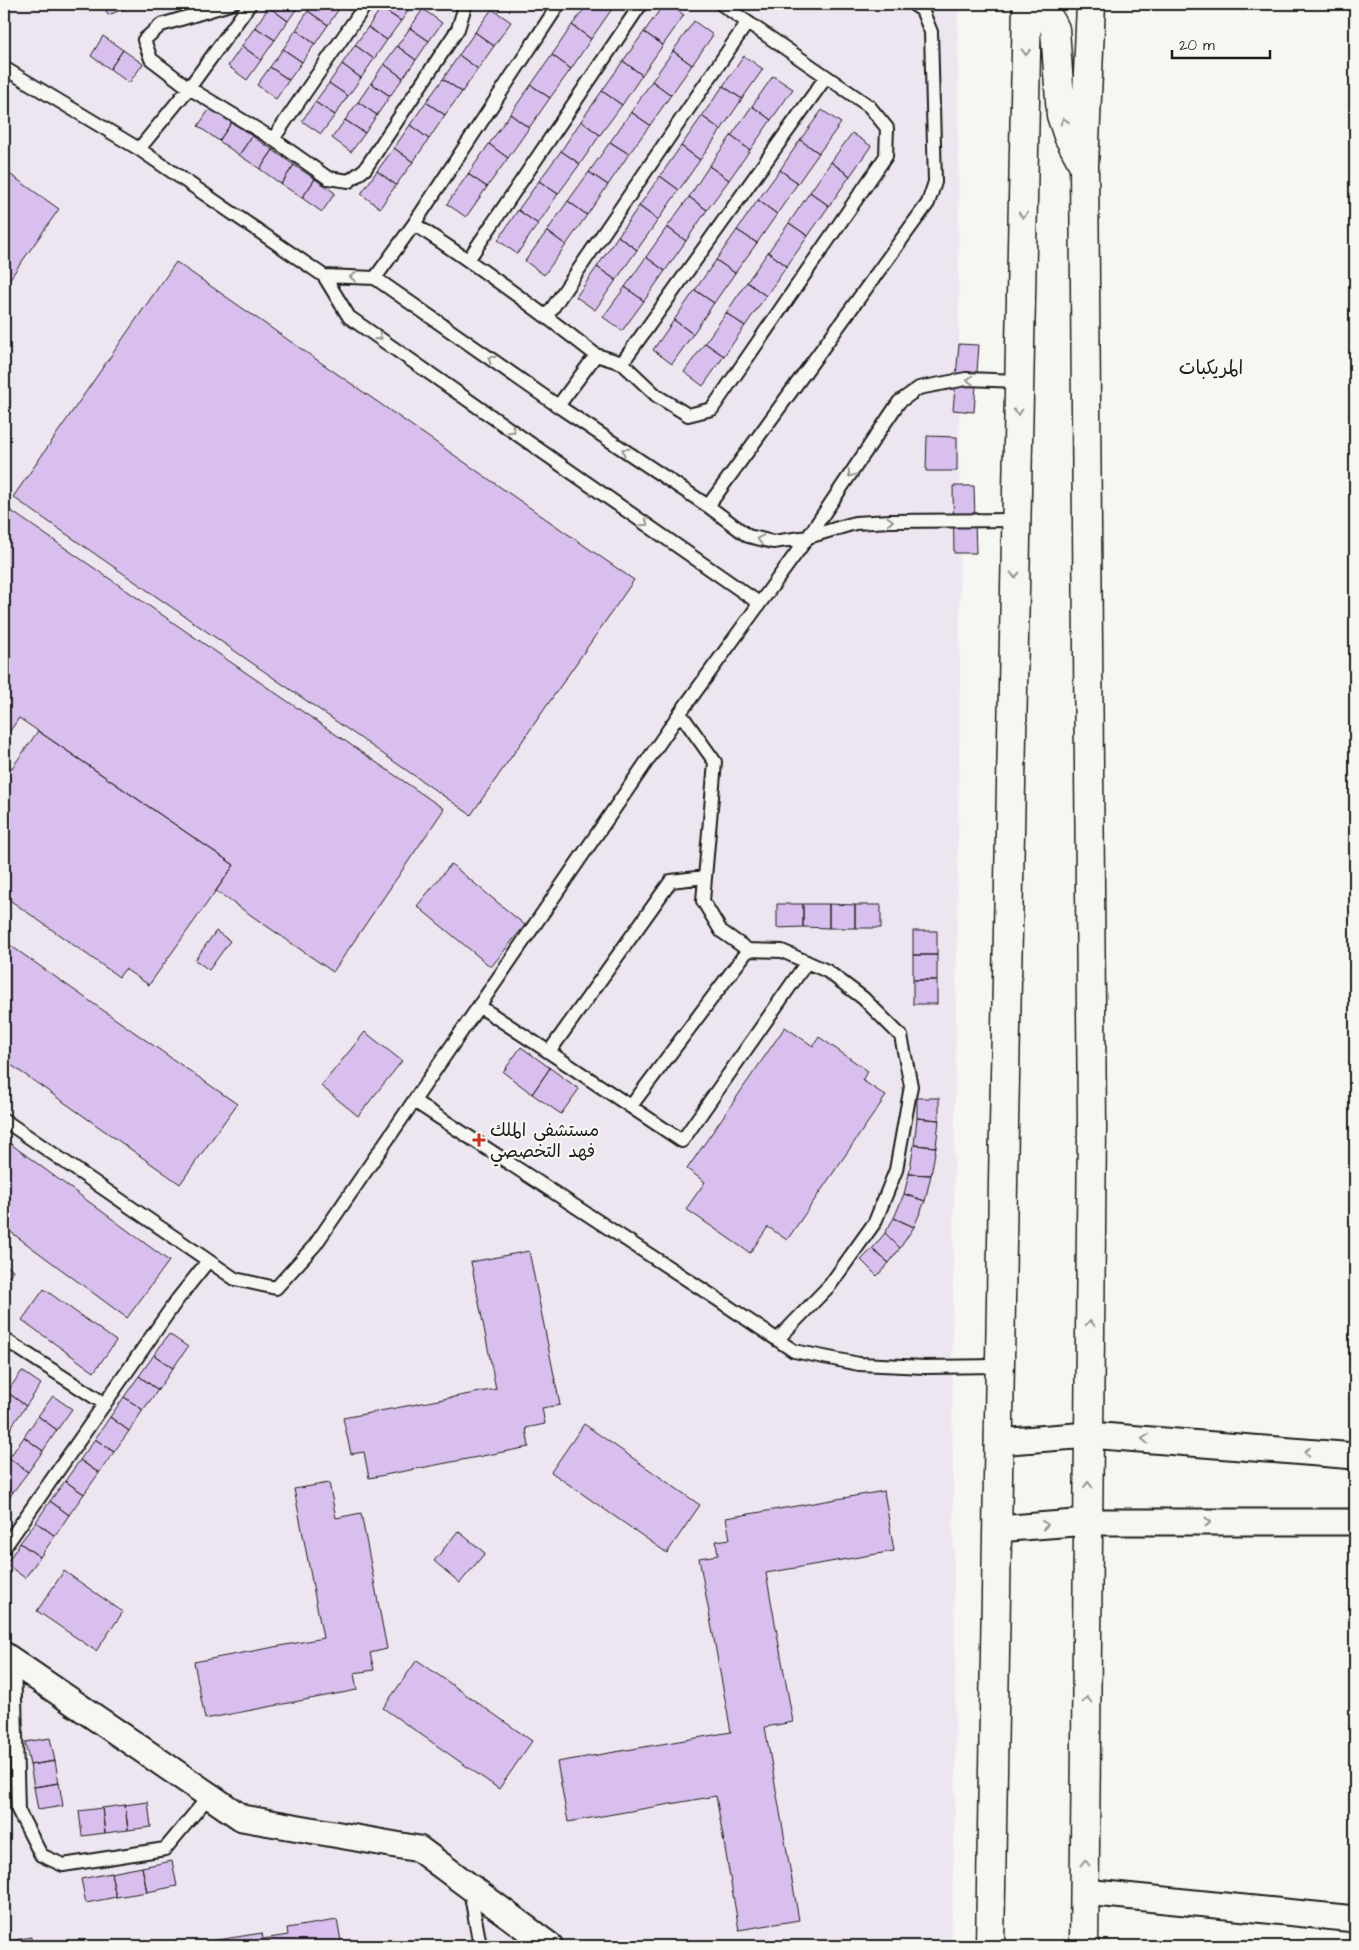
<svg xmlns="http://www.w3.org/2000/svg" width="1359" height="1950" viewBox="0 0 1359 1950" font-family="'Architects Daughter','Playpen Sans Arabic',sans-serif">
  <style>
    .built { fill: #ede6f0 }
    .building { fill: #d9bfed; stroke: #1c1c1c }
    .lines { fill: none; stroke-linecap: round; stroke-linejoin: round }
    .lane-casing { stroke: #1c1c1c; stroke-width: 16 }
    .street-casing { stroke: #1c1c1c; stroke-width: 29 }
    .secondary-casing { stroke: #1c1c1c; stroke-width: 31 }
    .lane { stroke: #f6f6f2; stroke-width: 12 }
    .street { stroke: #f6f6f2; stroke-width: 25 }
    .secondary { stroke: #f6f6f2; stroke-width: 28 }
    .oneway { stroke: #949492 }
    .poi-dot { fill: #c8321e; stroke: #f6f6f2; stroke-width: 2 }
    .labels { text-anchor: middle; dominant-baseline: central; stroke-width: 4.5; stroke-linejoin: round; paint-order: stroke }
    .poi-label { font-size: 18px; fill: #1c1c1c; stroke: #f6f6f2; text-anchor: start }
    .neighbourhood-label { font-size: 19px; fill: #1c1c1c; stroke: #f6f6f2 }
  </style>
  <rect width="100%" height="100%" fill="#f6f6f2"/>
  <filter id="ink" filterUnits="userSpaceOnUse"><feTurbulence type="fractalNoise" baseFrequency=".02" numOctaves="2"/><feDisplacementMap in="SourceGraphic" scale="10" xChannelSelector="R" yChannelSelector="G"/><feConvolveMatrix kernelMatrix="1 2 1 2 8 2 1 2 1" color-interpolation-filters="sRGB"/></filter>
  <g filter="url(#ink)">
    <path class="built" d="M4 4H958L960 674 952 1378 956 1768 951 1946H4Z"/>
    <path class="building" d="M103 4H131L132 6 108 15Z
      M272 4H300L288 21 269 7Z
      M314 4H337L341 6 328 25 308 11Z
      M384 4H413L401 21 381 8Z
      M588 4H604L612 9 591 39 572 25Z
      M664 4H668L684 15 663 45 644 32Z
      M269 7 288 21 275 40 255 27Z
      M381 8 401 21 387 40 368 27Z
      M423 9 442 23 429 41 410 28Z
      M492 9 511 22 494 46 475 32Z
      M308 11 328 25 315 44 296 30Z
      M694 21 713 35 692 65 673 51Z
      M572 25 591 39 571 69 552 55Z
      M255 27 275 40 261 60 242 46Z
      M368 27 387 40 374 59 355 45Z
      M410 28 429 41 416 60 397 46Z
      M296 30 315 44 302 62 283 49Z
      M475 32 494 46 478 69 459 55Z
      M644 32 663 45 642 75 623 61Z
      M103 36 123 50 110 69 91 56Z
      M355 45 374 59 361 78 342 64Z
      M242 46 261 60 247 80 228 66Z
      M397 46 416 60 403 78 384 64Z
      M283 49 302 62 289 80 270 67Z
      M123 50 143 64 129 83 110 69Z
      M673 51 692 65 671 95 652 81Z
      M459 55 478 69 462 92 443 79Z
      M552 55 571 69 550 98 531 85Z
      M744 56 763 69 742 99 723 86Z
      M623 61 642 75 622 105 602 91Z
      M342 64 361 78 348 96 329 83Z
      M384 64 403 78 390 96 371 83Z
      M270 67 289 80 276 99 257 85Z
      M773 76 793 89 771 120 752 106Z
      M443 79 462 92 445 115 426 102Z
      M652 81 671 95 650 125 631 112Z
      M329 83 348 96 335 115 315 102Z
      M371 83 390 96 377 115 358 102Z
      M531 85 550 98 529 128 510 114Z
      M723 86 742 99 721 130 702 116Z
      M602 91 622 105 600 135 581 121Z
      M315 102 335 115 321 134 302 121Z
      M358 102 377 115 365 133 345 120Z
      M426 102 445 115 429 139 410 125Z
      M752 106 771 120 750 150 731 136Z
      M211 107 232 122 219 141 198 126Z
      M822 110 841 123 819 153 800 140Z
      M631 112 650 125 629 154 610 142Z
      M510 114 529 128 508 158 489 144Z
      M702 116 721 130 700 160 681 146Z
      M345 120 365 133 351 152 332 138Z
      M581 121 600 135 580 164 561 151Z
      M232 122 252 136 239 155 219 141Z
      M410 125 429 139 413 162 394 148Z
      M852 133 871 146 850 176 831 162Z
      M252 136 273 150 260 169 239 155Z
      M731 136 750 150 729 180 709 166Z
      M800 140 819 153 798 183 780 170Z
      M610 142 629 154 608 185 589 172Z
      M489 144 508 158 487 187 468 174Z
      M681 146 700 160 679 190 660 176Z
      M394 148 413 162 396 185 377 171Z
      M273 150 294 165 281 184 260 169Z
      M561 151 580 164 558 194 539 181Z
      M831 162 850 176 829 206 810 192Z
      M294 165 315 179 302 198 281 184Z
      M709 166 729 180 707 210 689 197Z
      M4 170 59 209 4 287Z
      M780 170 798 183 777 214 758 200Z
      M377 171 396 185 380 208 361 194Z
      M589 172 608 185 587 215 568 201Z
      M468 174 487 187 466 217 447 204Z
      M660 176 679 190 658 220 639 206Z
      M315 179 335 193 322 212 302 198Z
      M539 181 558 194 538 224 518 210Z
      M810 192 829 206 808 236 789 223Z
      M689 197 707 210 686 241 667 227Z
      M758 200 777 214 757 243 737 230Z
      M568 201 587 215 566 245 547 231Z
      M639 206 658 220 637 250 618 236Z
      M518 210 538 224 517 254 498 240Z
      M789 223 808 236 787 266 768 252Z
      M667 227 686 241 665 271 646 257Z
      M737 230 757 243 735 273 716 260Z
      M547 231 566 245 544 275 525 261Z
      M618 236 637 250 616 280 597 267Z
      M768 252 787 266 766 296 747 282Z
      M646 257 665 271 644 301 625 287Z
      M716 260 735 273 714 303 695 290Z
      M176 262 634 580 471 815 13 497Z
      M597 267 616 280 595 310 576 297Z
      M747 282 766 296 745 326 726 313Z
      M625 287 644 301 622 331 603 317Z
      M695 290 714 303 693 334 674 320Z
      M726 313 745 326 724 356 705 343Z
      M674 320 693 334 672 364 653 350Z
      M705 343 724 356 703 386 684 372Z
      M959 344 979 345 974 412 953 410Z
      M4 398 10 399 9 414H4Z
      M927 436 957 437V471H926Z
      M953 486H974L976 553H954Z
      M4 506 444 809 333 972 216 891 234 865 19 718 5 738 4 737Z
      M38 731 234 865 149 985 125 969 119 977 4 896V762L12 768Z
      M451 864 525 925 491 967 417 906Z
      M777 904H803V927L777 928Z
      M803 904H829V928L803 927Z
      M829 904 855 905V928H829Z
      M855 905H881V928H855Z
      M216 931 230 941 209 970 195 960Z
      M913 931H937V955H913Z
      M4 941 237 1104 180 1184 4 1060Z
      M913 955H937V980H913Z
      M913 980H937V1004H913Z
      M785 1027 813 1046 819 1037 868 1071 862 1080 886 1096 787 1240 768 1227 750 1253 686 1209 705 1182 687 1169Z
      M365 1032 402 1061 358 1116 321 1086Z
      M521 1047 550 1068 532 1094 503 1072Z
      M550 1068 579 1089 561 1114 532 1094Z
      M917 1098H939V1120L917 1118Z
      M917 1118 939 1120 936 1147 914 1145Z
      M4 1139 169 1261 127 1318 4 1227Z
      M914 1145 936 1147 931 1175 909 1174Z
      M909 1174 931 1175 925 1201 904 1194Z
      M904 1194 925 1201 914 1227 894 1218Z
      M894 1218 914 1227 900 1248 885 1233Z
      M885 1233 900 1248 889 1263 872 1249Z
      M872 1249 889 1263 877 1276 861 1260Z
      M529 1251 560 1405 542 1408 545 1424 526 1428 529 1447 369 1478 364 1452 351 1454 343 1418 496 1389 471 1262Z
      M4 1264 13 1270 4 1283Z
      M44 1289 116 1341 94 1372 22 1320Z
      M169 1334 188 1347 173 1368 154 1355Z
      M154 1355 173 1368 158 1390 139 1376Z
      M22 1371 41 1384 26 1406 7 1392Z
      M139 1376 158 1390 143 1410 124 1397Z
      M7 1392 26 1406 11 1427 4 1422V1396Z
      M53 1396 72 1409 57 1430 38 1416Z
      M124 1397 143 1410 129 1431 110 1417Z
      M38 1416 57 1430 43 1451 24 1437Z
      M110 1417 129 1431 114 1452 95 1439Z
      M4 1422 11 1427 4 1437Z
      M584 1424 700 1505 667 1553 551 1472Z
      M24 1437 43 1451 28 1472 9 1458Z
      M95 1439 114 1452 99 1473 80 1460Z
      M9 1458 28 1472 13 1492 4 1486V1465Z
      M80 1460 99 1473 84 1494 65 1481Z
      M65 1481 84 1494 69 1515 50 1501Z
      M329 1483 336 1518 361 1513 387 1649 370 1653 374 1670 354 1673 357 1690 205 1719 194 1662 323 1638 294 1489Z
      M4 1486 13 1492 4 1506Z
      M884 1491 894 1551 766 1573 793 1722 765 1727 799 1920 739 1930 716 1796 568 1822 557 1762 731 1732 699 1558 718 1555 716 1541 730 1539 726 1518Z
      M50 1501 69 1515 55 1536 36 1522Z
      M36 1522 55 1536 40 1557 20 1543Z
      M458 1531 485 1553 460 1583 434 1561Z
      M20 1543 40 1557 25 1578 6 1564Z
      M64 1571 123 1612 96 1651 37 1611Z
      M417 1660 532 1741 499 1789 383 1708Z
      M50 1738 55 1761 30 1765 25 1742Z
      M55 1761 59 1783 34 1787 30 1765Z
      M59 1783 63 1806 38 1810 34 1787Z
      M148 1802 151 1827 128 1830 125 1805Z
      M125 1805 128 1830 105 1833 102 1808Z
      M102 1808 105 1833 82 1836 79 1811Z
      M4 1834 8 1857H4Z
      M172 1861 177 1886 147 1892 142 1867Z
      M142 1867 147 1892 116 1897 111 1873Z
      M111 1873 116 1897 86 1903 81 1879Z
      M337 1920 342 1946H179L262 1933 263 1939 288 1935 287 1928Z
      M31 1937 32 1946H4V1942Z"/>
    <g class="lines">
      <defs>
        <path id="lane" d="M230 4 161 25 144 40 151 59 189 88 273 139 328 178 349 181 365 169 458 29 465 6 463 4
          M4 68 139 149 324 276 349 317 759 603
          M273 139 366 4
          M139 149 189 88 250 4
          M414 224C477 265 537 309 596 355
          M468 260 641 4
          M324 276 375 278 558 406 708 506 748 536 773 542 808 537 855 523 890 521 1016 520
          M375 278 414 224 559 4
          M547 316 747 23
          M622 363 826 77
          M558 406 596 355 622 363 657 396 688 415 712 409 886 156 887 128 869 106 721 4
          M708 506 928 203 935 182 931 32 922 10 913 4
          M680 713 715 762 703 901 721 931 748 950 782 951 827 971 863 998 901 1036 911 1086 896 1170 875 1222 830 1285 777 1340
          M479 1006 549 1052 671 881 705 877
          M549 1052 682 1141 807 962
          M414 1101 717 1299 794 1351 859 1364 925 1367 1000 1366
          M631 1106 748 950
          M4 1120 235 1279 276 1288 315 1245 680 713 808 537 899 402 919 388 966 379 1019 381
          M4 1339 105 1404
          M4 1548 177 1300 208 1261
          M14 1662 18 1810 41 1855 63 1865 165 1849 209 1796
          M470 1890 480 1946"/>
        <path id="street" d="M998 1442 1089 1435 1355 1456
          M997 1529 1088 1522H1355
          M4 1655 242 1818 419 1849 550 1946
          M1085 1892 1355 1919"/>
        <path id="secondary" d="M1027 6C1042 10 1049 15 1055 29L1061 115 1068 136 1083 164
          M990 1946 1004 1125 1027 4
          M1084 1946 1092 1127 1084 165 1091 4"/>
      </defs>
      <use href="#lane" class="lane-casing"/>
      <use href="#street" class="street-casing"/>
      <use href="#secondary" class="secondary-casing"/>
      <use href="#lane" class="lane"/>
      <use href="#street" class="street"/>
      <use href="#secondary" class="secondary"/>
    </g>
    <defs><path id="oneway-chevron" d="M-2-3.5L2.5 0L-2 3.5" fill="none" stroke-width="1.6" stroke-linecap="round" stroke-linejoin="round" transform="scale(1.25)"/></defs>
    <g class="oneway">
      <use href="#oneway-chevron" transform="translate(1026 52) rotate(91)"/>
      <use href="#oneway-chevron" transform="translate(1064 121) rotate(-107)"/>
      <use href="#oneway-chevron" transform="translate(1023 215) rotate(91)"/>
      <use href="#oneway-chevron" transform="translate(353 277) rotate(-177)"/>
      <use href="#oneway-chevron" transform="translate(379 337) rotate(35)"/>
      <use href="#oneway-chevron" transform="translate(491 359) rotate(-145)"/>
      <use href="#oneway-chevron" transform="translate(970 380) rotate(178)"/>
      <use href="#oneway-chevron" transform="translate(1018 412) rotate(91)"/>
      <use href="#oneway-chevron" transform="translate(512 430) rotate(35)"/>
      <use href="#oneway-chevron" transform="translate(625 451) rotate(-146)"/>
      <use href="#oneway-chevron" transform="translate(851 474) rotate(124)"/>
      <use href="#oneway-chevron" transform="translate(890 521) rotate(-2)"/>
      <use href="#oneway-chevron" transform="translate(645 523) rotate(35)"/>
      <use href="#oneway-chevron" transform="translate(760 539) rotate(-167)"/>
      <use href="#oneway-chevron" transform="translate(1015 575) rotate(91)"/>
      <use href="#oneway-chevron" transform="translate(1090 1323) rotate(-89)"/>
      <use href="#oneway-chevron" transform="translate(1145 1439) rotate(-176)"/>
      <use href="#oneway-chevron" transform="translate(1307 1452) rotate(-176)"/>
      <use href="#oneway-chevron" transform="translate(1088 1485) rotate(-90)"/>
      <use href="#oneway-chevron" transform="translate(1208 1522)"/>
      <use href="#oneway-chevron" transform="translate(1045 1525) rotate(-5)"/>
      <use href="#oneway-chevron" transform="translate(1087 1700) rotate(-90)"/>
      <use href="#oneway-chevron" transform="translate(1085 1863) rotate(-90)"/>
    </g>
  </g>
  <path class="poi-dot" d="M476.5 1132.5h5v5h5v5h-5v5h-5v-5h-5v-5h5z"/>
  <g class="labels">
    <g class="poi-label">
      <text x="490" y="1130">مستشفى الملك<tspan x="490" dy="21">فهد التخصصي</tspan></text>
    </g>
    <g class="neighbourhood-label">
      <text x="1211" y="368">المريكبات</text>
    </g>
  </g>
  <rect width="1359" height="1950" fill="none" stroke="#f6f6f2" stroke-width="20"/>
  <rect x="10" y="10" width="1339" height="1930" fill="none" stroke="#1c1c1c" stroke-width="2" filter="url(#ink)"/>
  <path d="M1172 50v8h98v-8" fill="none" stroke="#1c1c1c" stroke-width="2.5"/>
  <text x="1179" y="50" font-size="15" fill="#1c1c1c" stroke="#f6f6f2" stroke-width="4" paint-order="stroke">20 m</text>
</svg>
